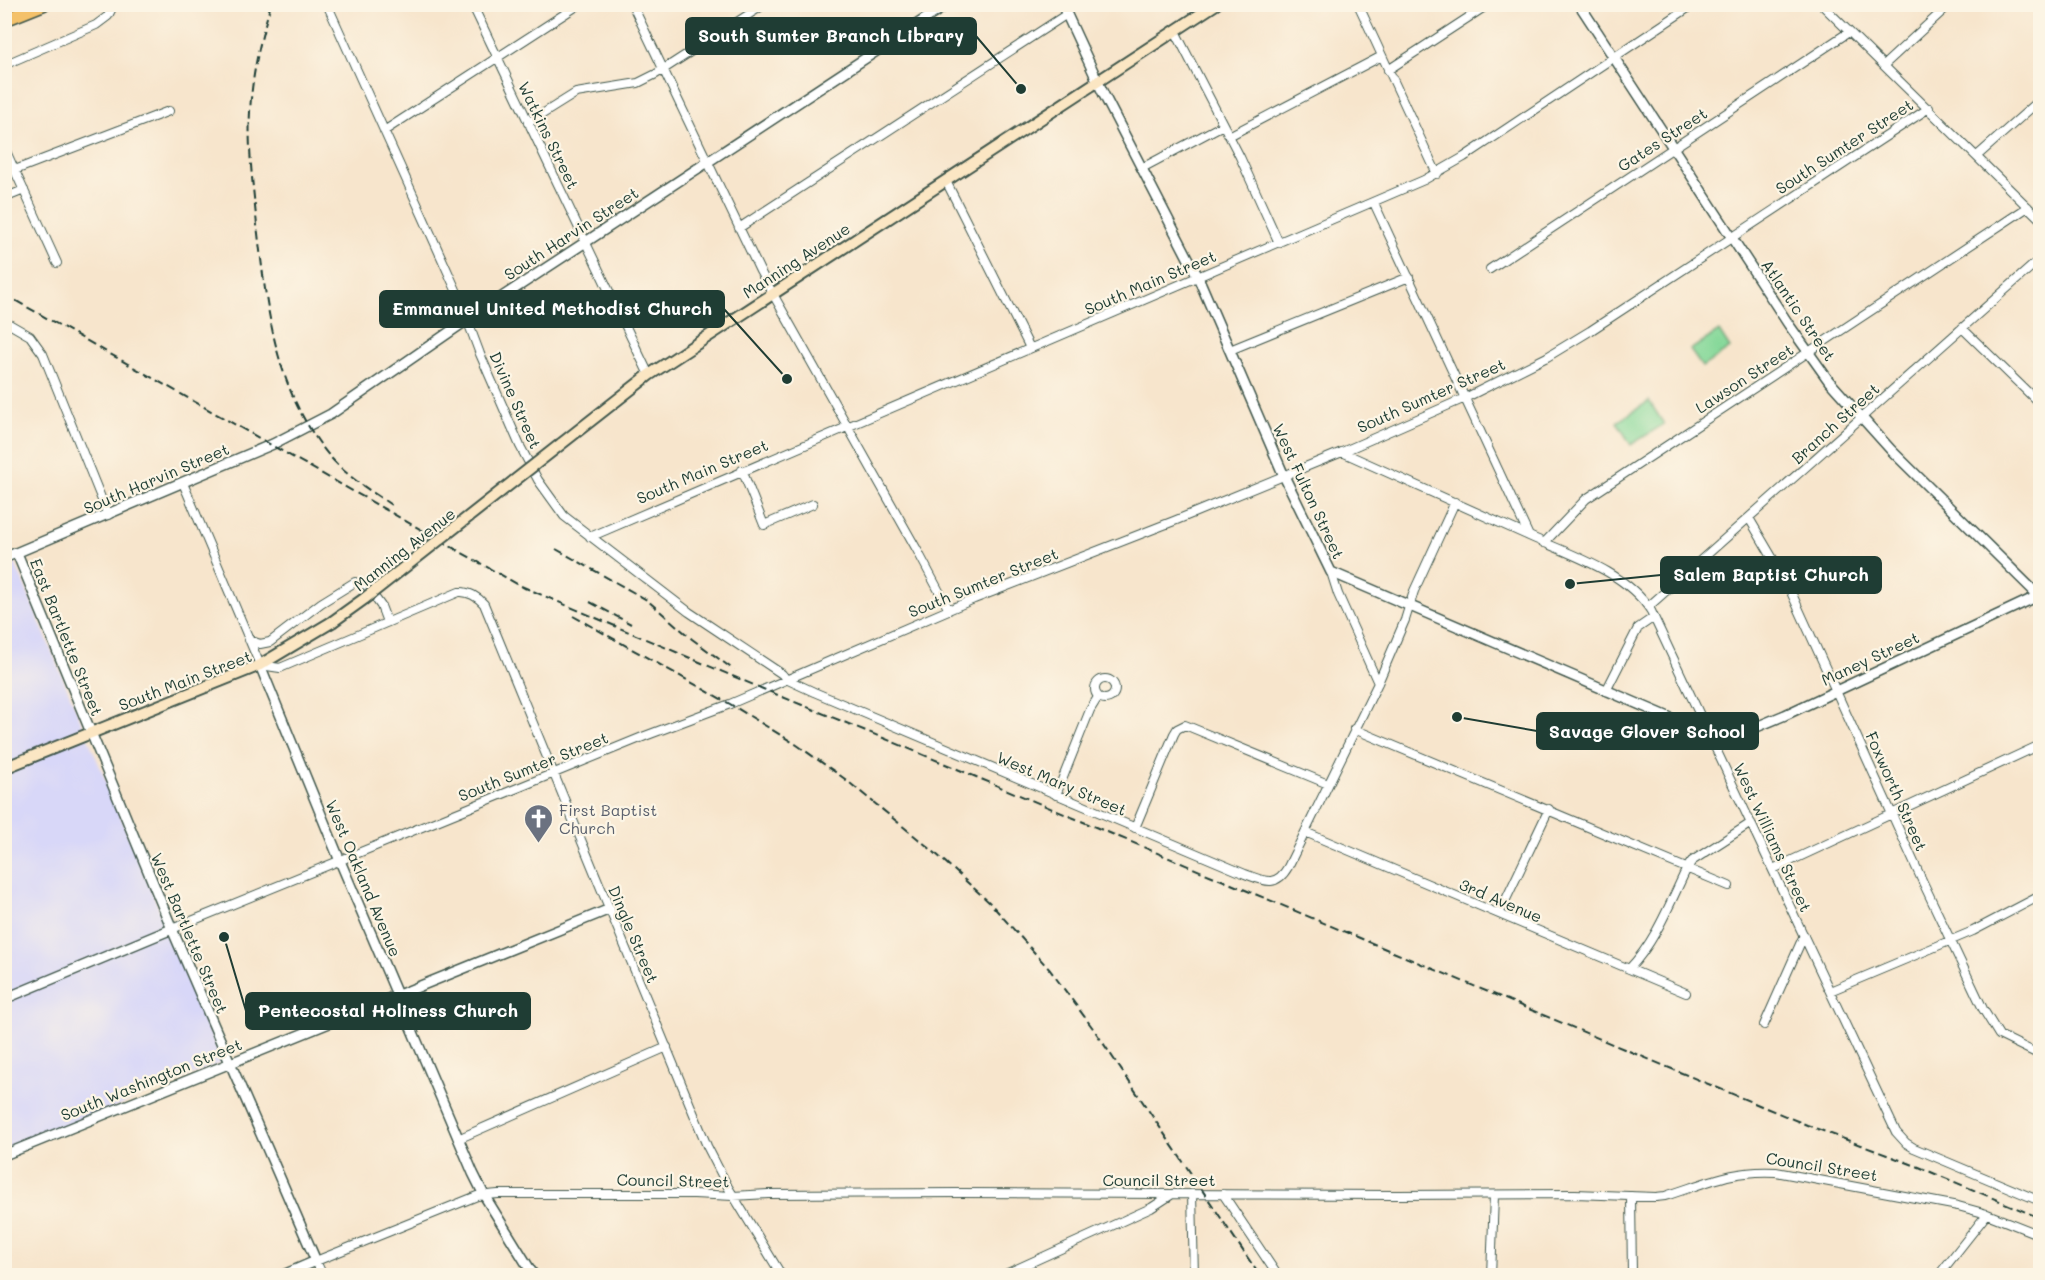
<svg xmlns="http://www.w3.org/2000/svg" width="2045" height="1280" viewBox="0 0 2045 1280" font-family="Mali,sans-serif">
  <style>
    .built { fill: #d8d7f8 }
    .green { fill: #85d899; stroke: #528a66; stroke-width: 1.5 }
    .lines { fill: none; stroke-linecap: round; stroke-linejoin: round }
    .minor-casing { stroke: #3f564b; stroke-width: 10 }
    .tertiary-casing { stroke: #3f564b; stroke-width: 12 }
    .secondary-casing { stroke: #3f564b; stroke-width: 14 }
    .primary-casing { stroke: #3f564b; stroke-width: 15 }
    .minor { stroke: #fff; stroke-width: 8 }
    .tertiary { stroke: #fff; stroke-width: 9 }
    .secondary { stroke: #fbe6c3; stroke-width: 10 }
    .primary { stroke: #f4c16a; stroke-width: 12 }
    .rail { stroke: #1f3d34; stroke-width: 2; stroke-dasharray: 9 4.5; stroke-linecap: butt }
    .secondary-bridge-casing { stroke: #3f564b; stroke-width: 14; stroke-linecap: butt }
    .secondary-bridge { stroke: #fbe6c3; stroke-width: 10 }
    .labels { text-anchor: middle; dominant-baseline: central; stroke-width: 4.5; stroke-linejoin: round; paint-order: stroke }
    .street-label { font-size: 16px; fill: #1f3d34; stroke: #fcf5e5 }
    .worship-label { font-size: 16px; fill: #5b616d; stroke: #fcf5e5; text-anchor: start }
    .leader { fill: none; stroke: #1f3d34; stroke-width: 2 }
    .callout-dot { fill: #1f3d34; stroke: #fcf5e5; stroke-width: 2 }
    .callout { fill: #1f3d34; stroke: #1f3d34; stroke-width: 2 }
    .callout-label { font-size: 18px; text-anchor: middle; font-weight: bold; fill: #fff }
  </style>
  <rect width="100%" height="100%" fill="#fcf5e5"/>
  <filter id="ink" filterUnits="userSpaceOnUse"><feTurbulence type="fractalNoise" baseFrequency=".0167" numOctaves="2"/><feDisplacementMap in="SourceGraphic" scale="12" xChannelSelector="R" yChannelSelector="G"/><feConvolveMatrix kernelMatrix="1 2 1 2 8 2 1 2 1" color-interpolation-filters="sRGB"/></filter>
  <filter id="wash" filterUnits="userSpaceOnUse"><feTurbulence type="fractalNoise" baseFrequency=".008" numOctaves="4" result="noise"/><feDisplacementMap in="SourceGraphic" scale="24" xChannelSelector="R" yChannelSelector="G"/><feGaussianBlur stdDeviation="1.35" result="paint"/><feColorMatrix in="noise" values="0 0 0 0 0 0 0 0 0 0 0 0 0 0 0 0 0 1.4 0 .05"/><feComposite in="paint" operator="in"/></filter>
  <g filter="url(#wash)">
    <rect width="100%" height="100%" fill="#f7e5cc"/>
    <path class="built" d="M14 560 223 1062 5 1153 4 564Z"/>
    <path class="green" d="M1719 331 1730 348 1702 367 1690 350Z
      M1649 401 1664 424 1631 445 1617 422Z"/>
  </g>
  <g filter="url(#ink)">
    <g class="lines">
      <defs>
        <path id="minor" d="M327 4 456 290 480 354 520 446 538 480 564 516 689 612 782 674 786 679 814 692 1245 874C1264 881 1276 888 1288 867L1378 683 1405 620 1414 591 1455 502
          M472 4 649 375
          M632 4 760 271 916 548 949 610
          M1358 4 1437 174
          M1821 4 2040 219
          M1175 31 1240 157 1279 243
          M4 65 96 25 108 16 114 4
          M1884 65 1950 4
          M1388 70 1489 4
          M528 123 576 93 638 83 656 74 765 4
          M384 131 580 4
          M1229 136 1382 56
          M4 147 57 263
          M1977 156 2040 100
          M1142 168 1223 125
          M15 170 169 111
          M946 181 1030 348
          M4 198 24 190
          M1374 203 1529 536C1571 555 1625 571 1651 611L1896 1132 1906 1143 1914 1148 2040 1201
          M739 228 1067 14
          M1490 269 1849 32
          M4 321 30 336 43 354 108 515
          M1962 328 2040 404
          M1230 350 1409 277
          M1342 452 1529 536
          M742 470 764 525 813 504
          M183 483 260 665 280 668 459 592C468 591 478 597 484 604L707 1146 728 1187 782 1276
          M1749 518 1786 581 1921 878 1983 1009 1999 1035 2040 1055
          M590 537 1424 180 1464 157 1694 4
          M1544 543 1586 499 2028 207
          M1331 572 1338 594 1378 683
          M1648 607 2040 259
          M249 640 260 644 270 642 321 603 355 582 366 585 381 606 387 622
          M1095 689a10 10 0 1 1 20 0a10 10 0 1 1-20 0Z
          M1606 691 1638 628 1654 617
          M1354 729 1729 886
          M1056 795 1090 710 1098 697
          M1135 828 1174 734 1177 729 1185 725 1328 784
          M1305 832 1686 993
          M1773 869 2040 745
          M1499 914 1549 809
          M172 929 645 736 730 704 974 599 1174 521 1342 452 1465 398 1547 357 1590 331 1929 108
          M1629 969C1656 941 1670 903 1687 868L1692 861 1751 823
          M1830 991 1973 931 2040 896
          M1764 1025 1804 935
          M458 1139 667 1047
          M1192 1194 1194 1276
          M1223 1194 1278 1276
          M1631 1196 1632 1276
          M323 1276 316 1261 477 1196 498 1194H694L733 1196 768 1194 959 1193 1398 1195 1575 1194 1656 1197 1665 1196C1704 1184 1733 1169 1776 1172L1958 1206 1987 1214 2040 1235
          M1001 1276 1151 1208 1171 1195
          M1491 1276 1494 1195
          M1938 1276 1987 1214"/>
        <path id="tertiary" d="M1062 4 1104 95 1198 277 1284 476 1331 572 1715 737 1742 733 1785 715 2040 595
          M1579 4 1789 325 1829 381 1891 450 2039 596
          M17 553 172 929 316 1261 281 1276
          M4 558 273 444 331 414 467 320 948 4
          M260 665 340 861 473 1173 484 1195 534 1276
          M4 999 172 929
          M4 1155 610 909"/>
        <path id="secondary" d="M561 444 649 375 1216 4
          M4 768 260 665 332 622"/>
        <path id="primary" d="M4 20 44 4"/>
      </defs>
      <use href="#minor" class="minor-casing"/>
      <use href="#tertiary" class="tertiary-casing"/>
      <use href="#secondary" class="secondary-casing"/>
      <use href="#primary" class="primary-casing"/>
      <use href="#minor" class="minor"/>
      <use href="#tertiary" class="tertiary"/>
      <use href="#secondary" class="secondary"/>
      <use href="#primary" class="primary"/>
      <path class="rail" d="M271 4C260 39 252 75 250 112 248 149 253 188 257 225 265 293 272 368 309 427 317 440 327 455 339 466 355 482 376 494 394 507
        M4 294 526 589
        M556 549 647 600 692 639 734 670
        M521 586 763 689 893 742 1624 1049 1807 1125 1919 1167 2040 1218
        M590 602 631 624
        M573 616 730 704 797 745 845 779 933 851 990 903 1050 970 1095 1031 1260 1276"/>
      <defs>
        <path id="secondary-bridge" d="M332 622 364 599 561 444"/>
      </defs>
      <use href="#secondary-bridge" class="secondary-bridge-casing"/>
      <use href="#secondary-bridge" class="secondary-bridge"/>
    </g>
  </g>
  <defs>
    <symbol id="church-pin" viewBox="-11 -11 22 30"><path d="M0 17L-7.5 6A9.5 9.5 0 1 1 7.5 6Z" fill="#6b7280" stroke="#fcf5e5"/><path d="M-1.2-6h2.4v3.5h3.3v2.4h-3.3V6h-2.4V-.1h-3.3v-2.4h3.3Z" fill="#fff"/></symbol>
  </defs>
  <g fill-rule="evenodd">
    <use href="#church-pin" x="522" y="802" width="33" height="45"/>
  </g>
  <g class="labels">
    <g class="street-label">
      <text transform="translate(549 135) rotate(64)">Watkins Street</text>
      <text transform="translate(1662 139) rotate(-33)">Gates Street</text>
      <text transform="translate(1844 146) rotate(-33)">South Sumter Street</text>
      <text transform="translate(571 233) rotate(-33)">South Harvin Street</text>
      <text transform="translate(796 260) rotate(-33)">Manning Avenue</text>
      <text transform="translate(1150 282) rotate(-23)">South Main Street</text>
      <text transform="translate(1799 310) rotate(56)">Atlantic Street</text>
      <text transform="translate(1744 378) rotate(-33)">Lawson Street</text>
      <text transform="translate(1431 395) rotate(-24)">South Sumter Street</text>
      <text transform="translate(516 400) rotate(66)">Divine Street</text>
      <text transform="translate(1835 423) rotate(-42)">Branch Street</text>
      <text transform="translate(702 471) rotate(-23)">South Main Street</text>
      <text transform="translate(156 478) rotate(-23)">South Harvin Street</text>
      <text transform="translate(1309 491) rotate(65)">West Fulton Street</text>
      <text transform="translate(404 549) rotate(-38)">Manning Avenue</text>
      <text transform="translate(983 582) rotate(-22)">South Sumter Street</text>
      <text transform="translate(67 637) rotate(68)">East Bartlette Street</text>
      <text transform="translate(1870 658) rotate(-25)">Maney Street</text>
      <text transform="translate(185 680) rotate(-21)">South Main Street</text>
      <text transform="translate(533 766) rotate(-22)">South Sumter Street</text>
      <text transform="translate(1062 783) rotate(23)">West Mary Street</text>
      <text transform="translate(1897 791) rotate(66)">Foxworth Street</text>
      <text transform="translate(1773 837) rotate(65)">West Williams Street</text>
      <text transform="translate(364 878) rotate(67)">West Oakland Avenue</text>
      <text transform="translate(1501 900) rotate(23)">3rd Avenue</text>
      <text transform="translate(190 933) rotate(67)">West Bartlette Street</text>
      <text transform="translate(634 934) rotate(67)">Dingle Street</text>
      <text transform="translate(151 1079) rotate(-22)">South Washington Street</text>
      <text transform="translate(1822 1166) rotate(9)">Council Street</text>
      <text x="1159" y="1179">Council Street</text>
      <text transform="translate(673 1180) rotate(1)">Council Street</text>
    </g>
    <g class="worship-label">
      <text x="559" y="809">First Baptist<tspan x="559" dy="18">Church</tspan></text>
    </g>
  </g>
  <path class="leader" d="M1021 89L976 36M787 379L724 309M1570 584L1661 575M1457 717L1537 731M224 937L246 1011"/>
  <g class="callout-dot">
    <circle cx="1021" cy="89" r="6"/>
    <circle cx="787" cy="379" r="6"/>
    <circle cx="1570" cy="584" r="6"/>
    <circle cx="1457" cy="717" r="6"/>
    <circle cx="224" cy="937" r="6"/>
  </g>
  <g class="callout">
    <rect x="686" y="18" width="290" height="36" rx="6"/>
    <rect x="380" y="291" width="344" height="36" rx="6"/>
    <rect x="1661" y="557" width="220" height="36" rx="6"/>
    <rect x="1537" y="713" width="221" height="36" rx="6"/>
    <rect x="246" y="993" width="284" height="36" rx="6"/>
  </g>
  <g class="callout-label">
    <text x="831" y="42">South Sumter Branch Library</text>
    <text x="552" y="315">Emmanuel United Methodist Church</text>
    <text x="1771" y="581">Salem Baptist Church</text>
    <text x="1647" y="738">Savage Glover School</text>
    <text x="388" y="1017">Pentecostal Holiness Church</text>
  </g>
  <rect width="2045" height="1280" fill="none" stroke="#fcf5e5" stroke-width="24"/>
</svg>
